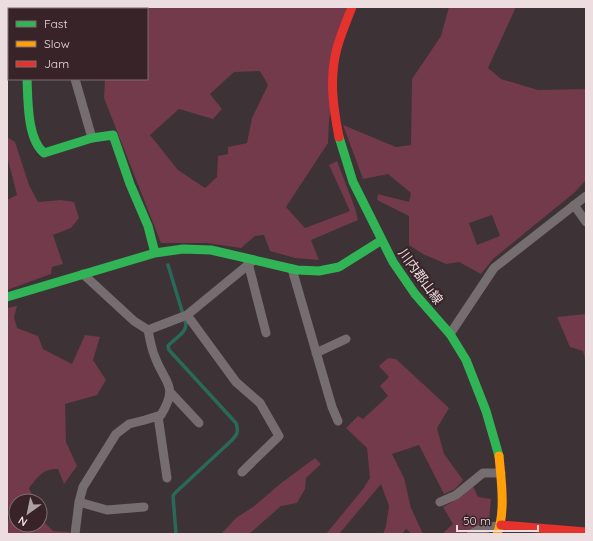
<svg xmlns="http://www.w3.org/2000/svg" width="593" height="541" viewBox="0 0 593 541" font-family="Quicksand,'Noto Sans JP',sans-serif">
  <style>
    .green { fill: #723a4a; fill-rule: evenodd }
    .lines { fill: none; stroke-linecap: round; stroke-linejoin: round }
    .stream { stroke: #286a57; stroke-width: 3.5 }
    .street { stroke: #756d6f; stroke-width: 9 }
    .fast { stroke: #30b455; stroke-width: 9 }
    .slow { stroke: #ff9f0a; stroke-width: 9 }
    .jam { stroke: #e5322d; stroke-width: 9 }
    .labels { text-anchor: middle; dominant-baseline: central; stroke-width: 4; stroke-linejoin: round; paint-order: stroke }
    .street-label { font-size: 13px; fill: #ebdde0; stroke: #372328 }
  </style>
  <rect width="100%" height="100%" fill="#3d3235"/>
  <path class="green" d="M110 7H347L329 120 328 143 286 207 305 228 350 211 329 165 337 161 355 208 358 220 311 240 319 260 295 258 270 251 264 235 255 236 241 248 207 243H161L104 98 105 79H147V9H109ZM260 71 268 85 252 118 247 143 228 147V154L218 156 217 177 205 188 178 170 150 135 179 109 213 119 222 109 210 94 234 72Z
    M449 7H516L488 68 501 79 538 90 586 89V180L575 192 493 259 481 274 459 262 446 264 423 254 409 245V216L377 200 378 194 409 202 411 193 388 174 363 179 343 125 396 147 411 145 412 79 441 36ZM492 215 500 236 477 245 469 223Z
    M7 137 15 142 29 185 38 202 61 200 74 202 79 218 71 228 53 235 63 264 52 267 51 274 7 290V200L17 195 7 156Z
    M17 306 14 317 17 328 38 336 43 349 72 364 85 335 100 337 93 360 106 380 97 395 65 404 66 442 77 466 64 484 58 469C42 469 39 476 29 488L35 501H16V525H40V513L44 522 53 531 69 532V534H7V524L12 510 7 508V308Z
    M586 314V362L583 351 570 347 557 317Z
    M388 358 396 359 449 408 437 428 444 454 463 480 455 489 444 494 419 445 392 454 404 478 411 508 423 534H412L406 529 402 534H383L386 526 389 506 381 484 339 534H326L363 489 370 478 367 448 346 428 358 416 363 419 388 396 380 386 389 377 379 366Z
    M315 458 321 464 306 478 305 489 297 503 281 506 249 534H221L236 518 253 507 280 484Z
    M473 486 478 497 491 499 489 522 463 534H442L453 524 443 507 462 496Z"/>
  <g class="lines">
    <path class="stream" d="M168 265 186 324C186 334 173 339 168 346L169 350 236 423C239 432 237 435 231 441L175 493 173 496 176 534"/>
    <path class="street" d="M67 7 68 9
      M21 9 23 7
      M75 79 92 138
      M574 205 586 222
      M248 263 266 333
      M292 269 332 407 338 421
      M83 274 134 321 148 330
      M187 315 236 382 260 403 279 436 242 472
      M148 330 187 315 254 260
      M450 334 494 268 586 196
      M316 353 346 339
      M171 393 199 423
      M158 416 167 478
      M79 502 107 510 144 507
      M440 502 456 495 483 473H501
      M75 534 79 502 83 487 116 434 129 424 145 420 161 415C179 385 165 384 155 357 151 348 150 339 148 330
      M471 534 479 530 501 525"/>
    <path class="fast" d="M27 79C28 100 27 139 44 153L92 138 113 135 130 184 148 226 155 253
      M339 137 353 182 393 262 415 294 450 334 466 360 486 411 499 456
      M7 297 155 253 183 249 211 250 297 270 319 271 339 267 382 240"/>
    <path class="slow" d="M497 534C506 513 501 478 499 456"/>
    <path class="jam" d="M339 137C333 107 329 78 337 48 341 34 347 20 352 7
      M501 525 586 532"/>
  </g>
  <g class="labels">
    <g class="street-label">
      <text transform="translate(421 276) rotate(54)">川内郡山線</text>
    </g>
  </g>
  <rect width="593" height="541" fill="none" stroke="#ebdde0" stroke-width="16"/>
  <rect x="8" y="8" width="140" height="72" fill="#372328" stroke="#7f6d72"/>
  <rect x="16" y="21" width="20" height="6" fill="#30b455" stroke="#7f6d72"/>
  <text x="44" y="28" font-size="12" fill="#ebdde0">Fast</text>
  <rect x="16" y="41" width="20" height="6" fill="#ff9f0a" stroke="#7f6d72"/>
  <text x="44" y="48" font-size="12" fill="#ebdde0">Slow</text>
  <rect x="16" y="61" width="20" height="6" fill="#e5322d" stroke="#7f6d72"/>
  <text x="44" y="68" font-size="12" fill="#ebdde0">Jam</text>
  <g transform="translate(28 513) rotate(213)"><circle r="19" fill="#372328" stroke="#7f6d72"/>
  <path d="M0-3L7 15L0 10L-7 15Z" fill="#aea1a4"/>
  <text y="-6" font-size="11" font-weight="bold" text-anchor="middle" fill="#ebdde0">N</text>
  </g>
  <path d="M457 525v6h81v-6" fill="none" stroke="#ebdde0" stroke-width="2"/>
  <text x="463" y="525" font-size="12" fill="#ebdde0" stroke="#372328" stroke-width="3" paint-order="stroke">50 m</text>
</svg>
